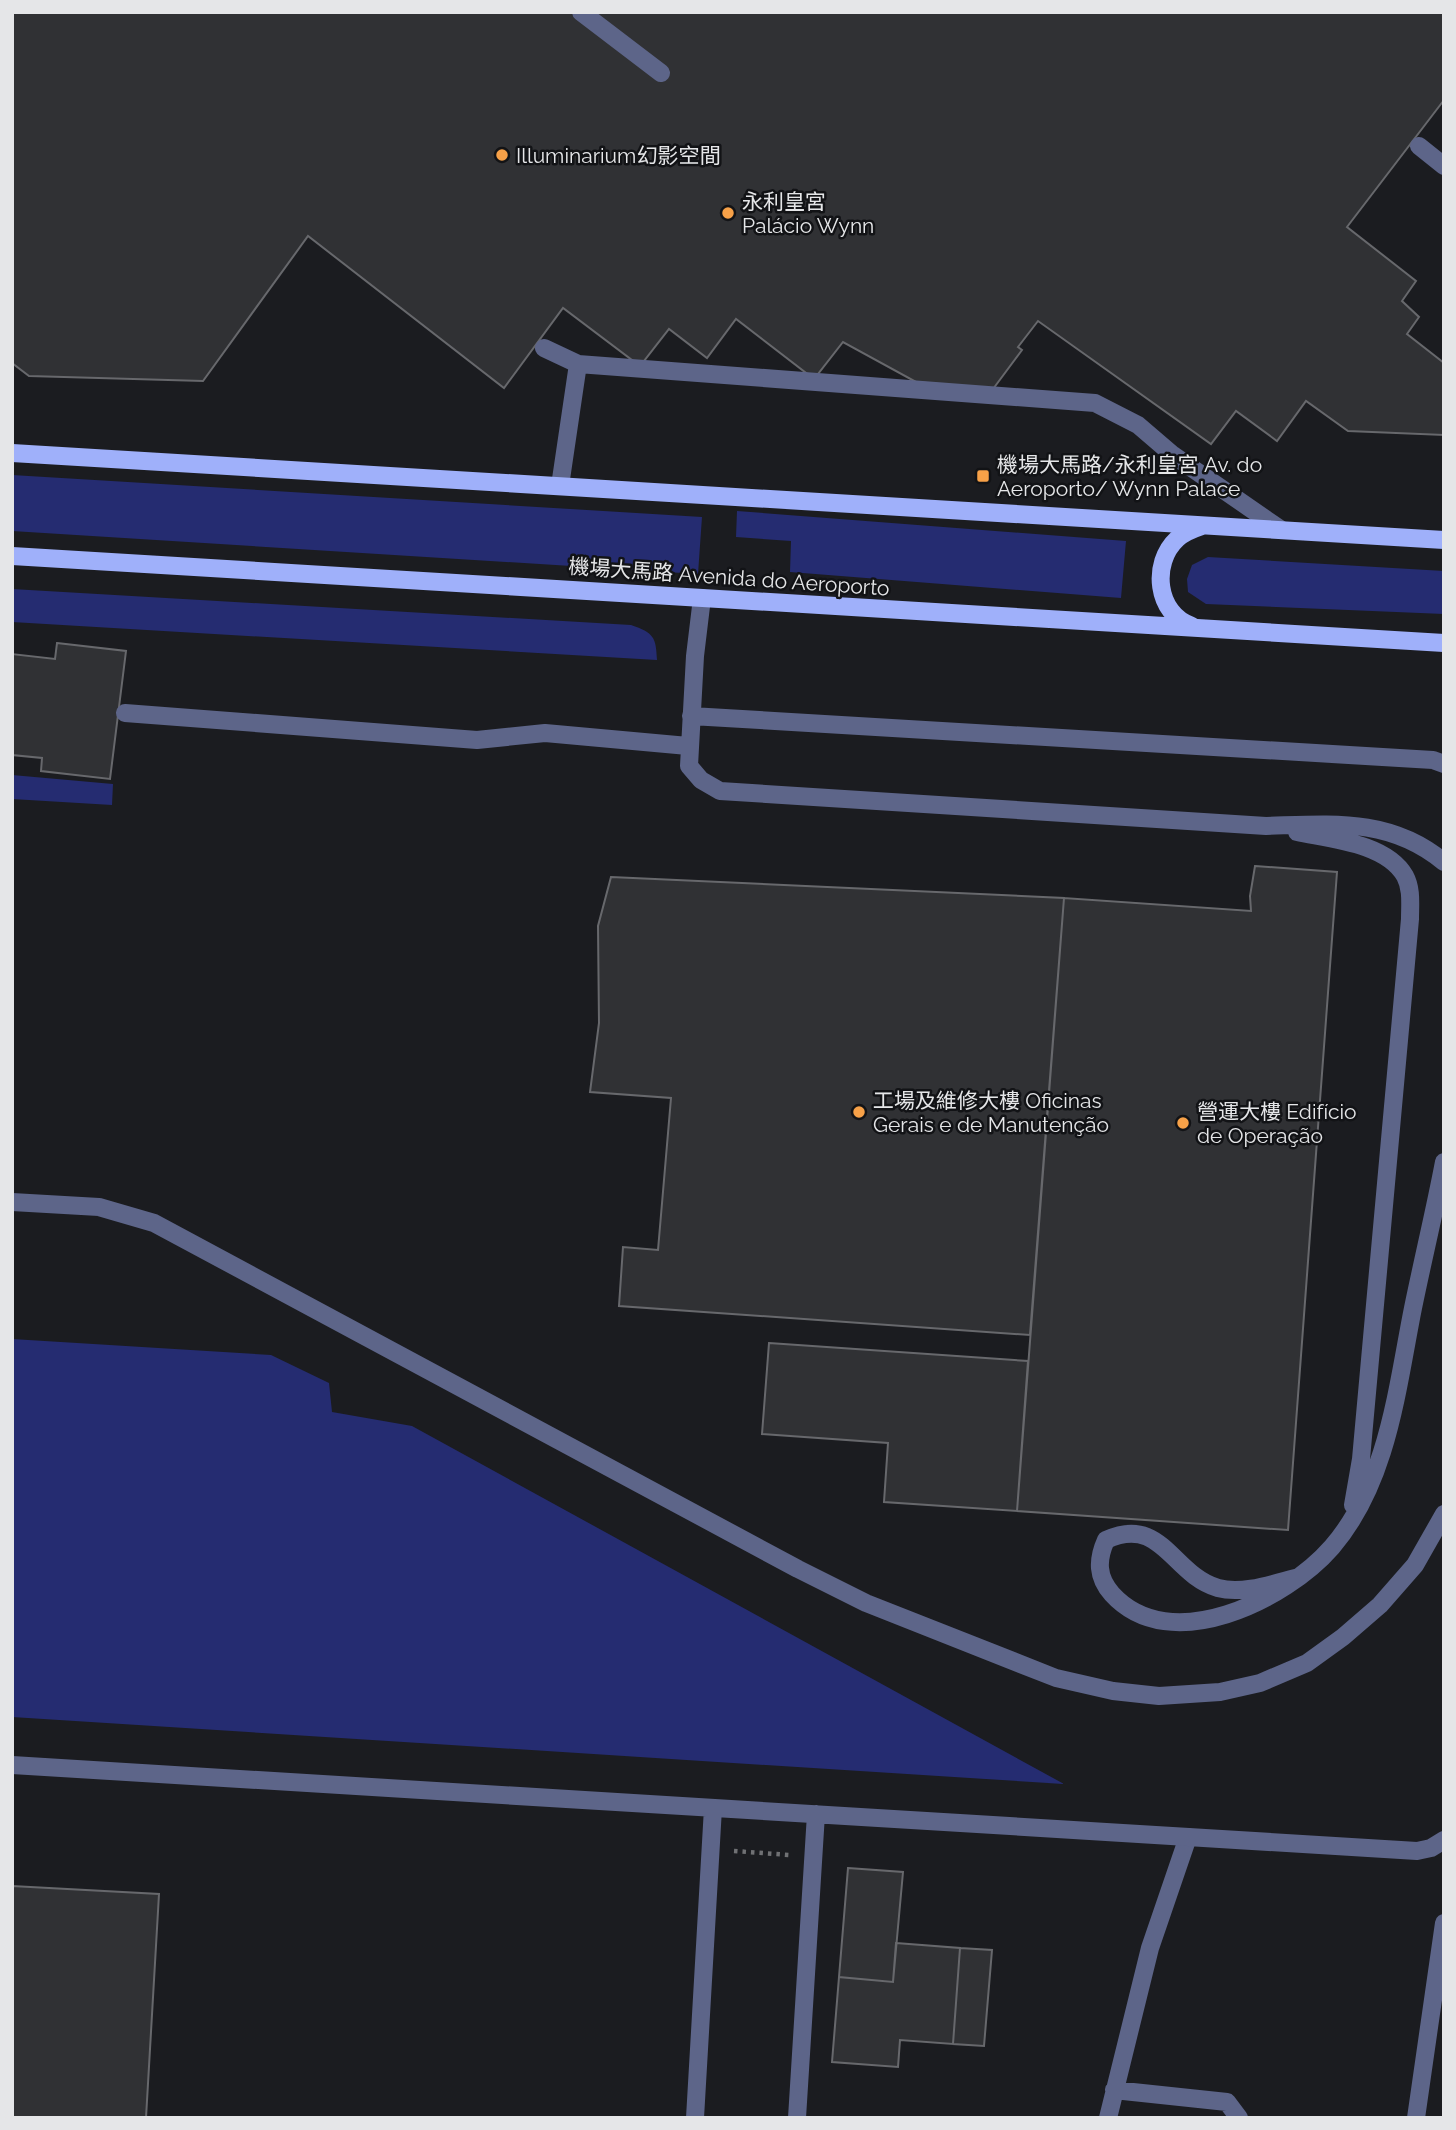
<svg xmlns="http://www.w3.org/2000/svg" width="1456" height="2130" viewBox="0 0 1456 2130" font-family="Raleway,'Noto Sans SC',sans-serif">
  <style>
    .green { fill: #252c71 }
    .building { fill: #303134; stroke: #67686c; stroke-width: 2 }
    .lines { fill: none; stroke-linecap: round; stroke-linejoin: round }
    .path { stroke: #707174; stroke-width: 4.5; stroke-dasharray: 3.5 5; stroke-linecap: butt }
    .lane { stroke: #5d6589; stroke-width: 18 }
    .street { stroke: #5d6589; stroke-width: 18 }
    .primary { stroke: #9fb0fa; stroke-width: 18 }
    .poi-dot { fill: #f7a148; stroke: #121316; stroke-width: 2.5 }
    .labels { text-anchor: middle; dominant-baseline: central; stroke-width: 5; stroke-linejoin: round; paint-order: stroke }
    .poi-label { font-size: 21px; fill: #e5e6e8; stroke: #121316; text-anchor: start }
    .street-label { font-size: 21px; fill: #e5e6e8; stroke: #121316 }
  </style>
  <rect width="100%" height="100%" fill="#1b1c20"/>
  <path class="green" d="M12 475 702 517 698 574 12 531Z
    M737 511 1126 541 1121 598 790 572 791 541 736 537Z
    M1208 557 1444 571V614L1206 604 1188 592 1187 579 1192 565Z
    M12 589 631 625C654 633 656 637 657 660L12 622Z
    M12 775 113 784 112 805 12 799Z
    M12 1339 271 1355 329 1383 332 1412 412 1426 1064 1784 12 1717Z"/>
  <path class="building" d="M12 12H1444V100L1347 227 1416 281 1402 301 1419 317 1407 334 1444 363V435L1348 431 1306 401 1277 441 1236 411 1211 444 1038 321 1018 347 1022 350 993 389 916 382 843 342 814 379 736 319 707 358 669 329 640 366 563 308 504 388 308 236 203 381 29 376 12 363Z
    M57 643 126 651 110 779 41 771 42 758 12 755V654L55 659Z
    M1255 866 1337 872 1288 1530 1017 1511 1064 898 1251 911 1250 896Z
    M611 877 1064 898 1030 1335 619 1306 623 1247 658 1250 671 1098 590 1092 599 1023 598 926Z
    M769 1343 1028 1361 1017 1511 884 1502 888 1443 762 1434Z
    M848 1868 903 1872 893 1982 839 1977Z
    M12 1886 159 1894 146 2118H12Z
    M896 1943 960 1948 953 2044 900 2040 898 2067 832 2062 839 1977 893 1982Z
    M960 1948 992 1950 984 2046 953 2044Z"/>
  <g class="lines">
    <path class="path" d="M734 1851 789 1855"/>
    <path class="lane" d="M581 12 661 73
      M1419 146 1444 166
      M544 348 578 364 1095 403 1138 425 1173 455 1280 529
      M560 486 578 364
      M702 598 695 656 689 766 701 780 720 791 1266 826C1331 824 1390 817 1444 862
      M125 713 477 740 545 733 688 746
      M691 716 1433 760 1444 764
      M1297 832C1330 839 1386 843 1405 876 1412 889 1410 904 1410 919L1361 1459 1353 1505
      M12 1202 99 1207 154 1223 798 1569 866 1603 1056 1678 1113 1691 1159 1696 1220 1692 1260 1683 1307 1663 1343 1637 1380 1605 1415 1565 1444 1514
      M1299 1577C1275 1583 1243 1595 1218 1588 1172 1575 1162 1514 1106 1540 1097 1560 1097 1577 1112 1594 1170 1658 1286 1600 1332 1547 1388 1482 1397 1388 1413 1308 1423 1259 1435 1210 1444 1162
      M1114 2090 1227 2102 1239 2118
      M1108 2118 1150 1948 1188 1837"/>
    <path class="street" d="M12 1765 1417 1851 1431 1848 1444 1840
      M695 2118 713 1808
      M797 2118 816 1814
      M1416 2118 1444 1923"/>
    <path class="primary" d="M12 453 1444 540
      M12 556 1444 643
      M1192 626C1156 614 1151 563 1177 539 1184 532 1193 529 1202 526"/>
  </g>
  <g class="poi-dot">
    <circle cx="502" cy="155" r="7"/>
    <circle cx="728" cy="213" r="7"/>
    <rect x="976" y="469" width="14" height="14" rx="3.5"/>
    <circle cx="859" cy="1112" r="7"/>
    <circle cx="1183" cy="1123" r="7"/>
  </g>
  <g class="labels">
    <g class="poi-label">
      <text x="516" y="155">Illuminarium幻影空間</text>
      <text x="742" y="201">永利皇宮<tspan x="742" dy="24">Palácio Wynn</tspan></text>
      <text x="997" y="464">機場大馬路/永利皇宮 Av. do<tspan x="997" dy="24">Aeroporto/ Wynn Palace</tspan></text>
      <text x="873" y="1100">工場及維修大樓 Oficinas<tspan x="873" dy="24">Gerais e de Manutenção</tspan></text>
      <text x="1197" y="1111">營運大樓 Edifício<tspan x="1197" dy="24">de Operação</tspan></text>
    </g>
    <g class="street-label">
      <text transform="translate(729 577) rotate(4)">機場大馬路 Avenida do Aeroporto</text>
    </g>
  </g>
  <rect width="1456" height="2130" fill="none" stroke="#e5e6e8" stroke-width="28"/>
</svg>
